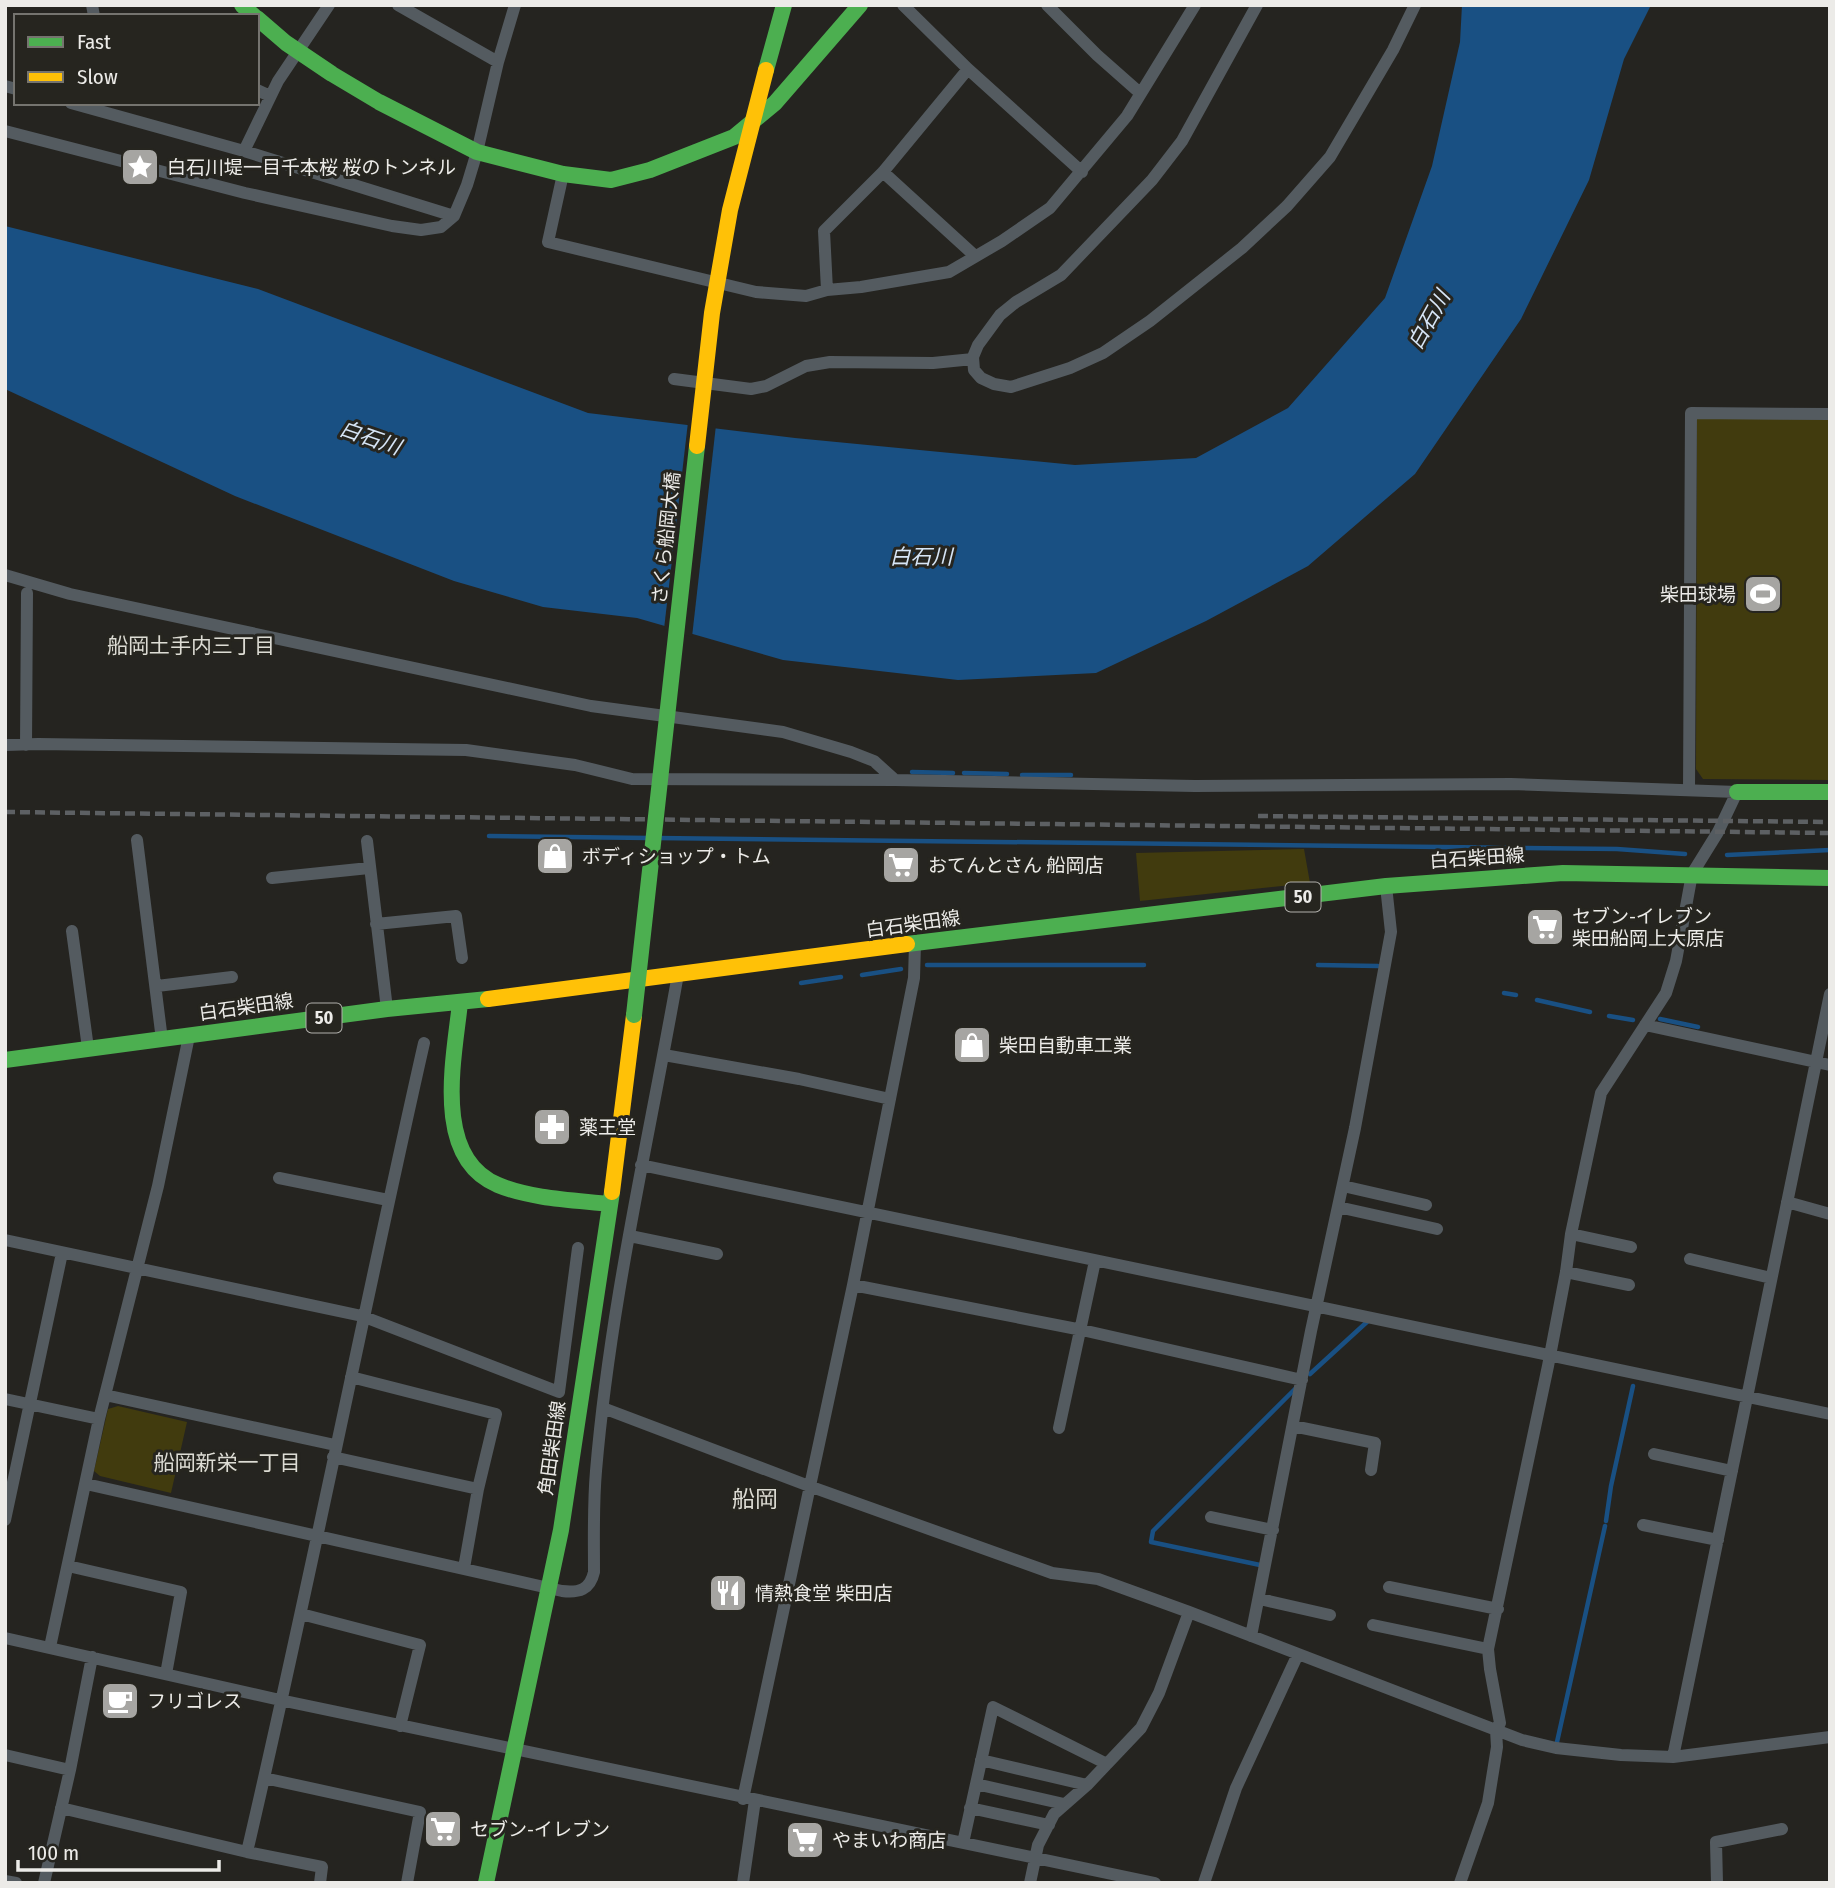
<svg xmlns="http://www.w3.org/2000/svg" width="1835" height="1888" viewBox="0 0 1835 1888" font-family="'Fira Sans Condensed','Noto Sans JP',sans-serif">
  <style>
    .green { fill: #413b0e }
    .water { fill: #195083 }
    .pier { fill: #252420 }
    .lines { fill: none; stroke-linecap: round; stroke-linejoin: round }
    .stream { stroke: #195083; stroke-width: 4.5 }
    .street { stroke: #545b60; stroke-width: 12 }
    .fast { stroke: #4caf50; stroke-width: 16 }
    .slow { stroke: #ffc107; stroke-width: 16 }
    .rail { stroke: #5d6063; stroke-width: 4.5; stroke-dasharray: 10 5; stroke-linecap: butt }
    .fast-bridge { stroke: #4caf50; stroke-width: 16 }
    .slow-bridge { stroke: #ffc107; stroke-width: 16 }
    .labels { text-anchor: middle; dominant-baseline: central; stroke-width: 6; stroke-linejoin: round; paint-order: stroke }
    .shield { fill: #26251f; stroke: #b1b0ac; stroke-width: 2 }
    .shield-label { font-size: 18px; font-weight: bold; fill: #ecebe8 }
    .poi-label { font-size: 19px; fill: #ecebe8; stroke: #26251f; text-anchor: start }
    .street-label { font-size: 19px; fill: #ecebe8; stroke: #26251f }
    .water-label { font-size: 21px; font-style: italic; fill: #d7e6f7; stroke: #26251f }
    .neighbourhood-label { font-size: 21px; fill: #dddcd4; stroke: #26251f }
    .quarter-label { font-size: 23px; fill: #dddcd4; stroke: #26251f }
  </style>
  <rect width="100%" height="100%" fill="#252420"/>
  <path class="green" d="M1697 417 1830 419V780L1703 779 1696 769Z
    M1304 849 1310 883 1140 901 1136 853Z
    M118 1406 187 1422 171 1493 100 1476 94 1471 108 1409Z"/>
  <path class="water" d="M1462 5H1651L1624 59 1589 180 1521 319 1415 474 1308 566 1206 621 1096 673 958 680 783 660 637 618 543 607 454 581 235 496 5 389V226L258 289 588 413 795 438 1075 465 1196 458 1288 408 1385 298 1432 166 1460 42Z"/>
  <path class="pier" d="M688 422 716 425 692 637 664 629Z"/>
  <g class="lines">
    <path class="stream" d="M912 772 953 773
      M964 773 1007 774
      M1022 775H1071
      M489 836 649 838
      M657 838 1617 849 1685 854
      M1727 855 1830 850
      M927 965H1144
      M1318 965 1378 966
      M862 975 901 969
      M801 983 841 977
      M1504 993 1516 995
      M1537 1000 1590 1012
      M1609 1016 1633 1020
      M1660 1019 1698 1027
      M1310 1374 1368 1321
      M1606 1521 1611 1486 1633 1386
      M1260 1565 1151 1542 1153 1531 1295 1389
      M1557 1742 1605 1526"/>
    <path class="street" d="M92 5 94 16
      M398 5 498 62
      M903 5 968 69 1082 172
      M1047 5 1097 55 1140 93
      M1257 5 1182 141 1152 180 1061 275 1016 302 1000 315 978 345 973 357 974 370 981 378 994 384 1011 387 1070 368 1103 353 1150 321 1242 248 1287 206 1330 157 1393 50 1415 5
      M5 86 16 89
      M257 90 270 96
      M71 103 244 151 454 216
      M5 131 245 193 392 226 421 230 441 227 454 216 467 185 477 152 498 62 515 5
      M244 151 278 81 329 5
      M883 172 975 256
      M563 174 548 242 756 292 806 296 827 290 861 287 949 272 1002 241 1050 208 1127 116 1195 5
      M827 290 824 231 883 172 968 69
      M674 379 751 389 766 386 806 366 830 362 933 363 973 359
      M5 575 70 594 591 706 783 732 851 752 874 761 895 780
      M5 745 38 744 466 750 575 765 632 779 895 780 1195 786 1511 784 1737 792 1718 832 1692 874 1676 961 1666 993 1601 1093 1571 1234 1566 1272 1548 1366 1488 1649 1490 1669 1500 1723 1496 1730 1497 1747 1488 1803 1460 1883
      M26 745 27 593
      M1689 790 1691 413 1830 414
      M137 840 162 1040
      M367 841 387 1009
      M272 878 369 868
      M376 924 456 916 462 958
      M72 931 88 1048
      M157 986 232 977
      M1645 1025 1830 1065
      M664 1055 799 1079 890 1099
      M641 1165 1830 1414
      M279 1178 388 1200
      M1343 1186 1426 1205
      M1787 1202 1830 1214
      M1338 1207 1437 1229
      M1571 1234 1631 1247
      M630 1236 717 1254
      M5 1240 362 1316 559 1392 578 1248
      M1690 1259 1771 1278
      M1566 1272 1629 1285
      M853 1285 1082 1330 1302 1380
      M351 1377 496 1414 478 1489 464 1568
      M105 1395 335 1445
      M5 1399 99 1419
      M603 1408 809 1486 1052 1573 1098 1579 1189 1612 1522 1740 1556 1748 1621 1755 1673 1757 1830 1737
      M1293 1426 1375 1443 1371 1470
      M1059 1428 1095 1261
      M1654 1454 1732 1471
      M333 1457 478 1489
      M86 1484 562 1591C579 1593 590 1590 594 1572 594 1538 593 1505 596 1471 610 1304 649 1139 678 974
      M1211 1517 1273 1530
      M5 1520 62 1253
      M1643 1525 1718 1540
      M68 1566 181 1592 166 1674
      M1389 1587 1498 1609
      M1260 1599 1330 1615
      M301 1614 420 1645 400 1726
      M1373 1625 1488 1649
      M1251 1636 1311 1331 1355 1128 1391 932 1386 886
      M5 1638 280 1700 1155 1883
      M50 1647 99 1419 158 1186 189 1036
      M5 1755 70 1770
      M1673 1757 1830 994
      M981 1760 1087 1785
      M264 1778 420 1812 407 1883
      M976 1784 1064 1804
      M743 1799 853 1285 914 978 915 944
      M61 1808 247 1852 322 1867 320 1883
      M970 1808 1049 1825
      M963 1843 993 1707 1107 1764
      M247 1852C310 1583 363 1312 424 1043
      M5 1881 16 1883
      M44 1883 70 1770 92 1657
      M743 1883 755 1800
      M1030 1883 1038 1845 1054 1814 1087 1785 1141 1728 1159 1693 1189 1612
      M1204 1883 1236 1788 1298 1654
      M1717 1883 1716 1842 1782 1829"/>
    <path class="fast" d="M242 5 254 16
      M257 18 286 43 332 74 379 102 477 152 563 174 611 180 650 170 734 137 775 103 860 5
      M766 70 784 5
      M1737 792H1830
      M907 944 1386 886 1563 873 1830 878
      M460 1003C454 1059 432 1158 498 1185 532 1199 573 1200 610 1204
      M5 1060 387 1009 488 999
      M486 1883 561 1530 612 1192"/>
    <path class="slow" d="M488 999 907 944
      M612 1192 634 1015"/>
    <path class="rail" d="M5 812 1830 833
      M1258 816 1830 822"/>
    <path class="fast-bridge" d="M634 1015 697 446"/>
    <path class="slow-bridge" d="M697 446 712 313 730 210 766 70"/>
  </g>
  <defs>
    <symbol id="sight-square" viewBox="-11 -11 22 22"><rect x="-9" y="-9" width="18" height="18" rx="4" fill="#a6a5a2" stroke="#26251f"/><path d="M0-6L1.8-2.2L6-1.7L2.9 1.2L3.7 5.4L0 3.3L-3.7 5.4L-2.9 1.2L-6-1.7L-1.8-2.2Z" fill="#fff"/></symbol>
    <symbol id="stadium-square" viewBox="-11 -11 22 22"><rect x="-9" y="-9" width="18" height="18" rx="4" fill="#a6a5a2" stroke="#26251f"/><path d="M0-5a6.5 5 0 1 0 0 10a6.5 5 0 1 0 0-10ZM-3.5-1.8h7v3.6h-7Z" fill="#fff"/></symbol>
    <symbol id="shop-square" viewBox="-11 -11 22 22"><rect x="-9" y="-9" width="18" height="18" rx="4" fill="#a6a5a2" stroke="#26251f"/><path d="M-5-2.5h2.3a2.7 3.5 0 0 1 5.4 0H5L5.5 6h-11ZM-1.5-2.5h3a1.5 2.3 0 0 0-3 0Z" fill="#fff"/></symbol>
    <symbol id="supermarket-square" viewBox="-11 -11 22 22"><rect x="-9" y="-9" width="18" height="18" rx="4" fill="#a6a5a2" stroke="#26251f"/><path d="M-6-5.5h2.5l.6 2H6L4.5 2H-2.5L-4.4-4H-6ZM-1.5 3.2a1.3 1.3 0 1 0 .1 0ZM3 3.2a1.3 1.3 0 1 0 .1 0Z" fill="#fff"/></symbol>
    <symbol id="pharmacy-square" viewBox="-11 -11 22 22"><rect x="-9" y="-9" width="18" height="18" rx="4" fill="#a6a5a2" stroke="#26251f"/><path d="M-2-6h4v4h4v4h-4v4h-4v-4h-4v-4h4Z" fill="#fff"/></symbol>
    <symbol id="restaurant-square" viewBox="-11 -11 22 22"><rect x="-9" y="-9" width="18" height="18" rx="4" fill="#a6a5a2" stroke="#26251f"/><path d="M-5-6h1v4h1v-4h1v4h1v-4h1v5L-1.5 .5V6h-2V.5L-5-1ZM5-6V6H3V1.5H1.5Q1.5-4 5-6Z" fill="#fff"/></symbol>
    <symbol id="cafe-square" viewBox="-11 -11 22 22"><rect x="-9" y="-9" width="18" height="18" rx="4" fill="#a6a5a2" stroke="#26251f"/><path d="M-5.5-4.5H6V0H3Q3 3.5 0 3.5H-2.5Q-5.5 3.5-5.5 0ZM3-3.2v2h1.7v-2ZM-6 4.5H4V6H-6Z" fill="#fff"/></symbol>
  </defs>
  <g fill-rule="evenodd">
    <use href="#sight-square" x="118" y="145" width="44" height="44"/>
    <use href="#stadium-square" x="1741" y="572" width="44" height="44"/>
    <use href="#shop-square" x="533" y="834" width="44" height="44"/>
    <use href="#supermarket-square" x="879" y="843" width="44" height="44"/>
    <use href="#supermarket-square" x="1523" y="905" width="44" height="44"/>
    <use href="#shop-square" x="950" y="1023" width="44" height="44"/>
    <use href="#pharmacy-square" x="530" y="1105" width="44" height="44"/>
    <use href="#restaurant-square" x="706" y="1571" width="44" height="44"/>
    <use href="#cafe-square" x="98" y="1679" width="44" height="44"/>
    <use href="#supermarket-square" x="421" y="1807" width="44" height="44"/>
    <use href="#supermarket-square" x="783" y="1818" width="44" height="44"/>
  </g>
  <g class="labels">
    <g class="shield">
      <rect x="1285.5" y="882.5" width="35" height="29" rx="5"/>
      <rect x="306.5" y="1003.5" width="35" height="29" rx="5"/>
    </g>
    <g class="shield-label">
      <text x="1303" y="897">50</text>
      <text x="324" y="1018">50</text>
    </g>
    <g class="poi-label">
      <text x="167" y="167">白石川堤一目千本桜 桜のトンネル</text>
      <text x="1736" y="594" text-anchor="end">柴田球場</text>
      <text x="582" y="856">ボディショップ・トム</text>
      <text x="928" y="865">おてんとさん 船岡店</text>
      <text x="1572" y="916">セブン-イレブン<tspan x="1572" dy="22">柴田船岡上大原店</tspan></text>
      <text x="999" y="1045">柴田自動車工業</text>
      <text x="579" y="1127">薬王堂</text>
      <text x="755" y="1593">情熱食堂 柴田店</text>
      <text x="147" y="1701">フリゴレス</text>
      <text x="470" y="1829">セブン-イレブン</text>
      <text x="832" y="1840">やまいわ商店</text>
    </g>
    <g class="street-label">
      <text transform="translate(666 538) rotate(-84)">さくら船岡大橋</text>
      <text transform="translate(1477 858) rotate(-4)">白石柴田線</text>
      <text transform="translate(913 924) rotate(-8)">白石柴田線</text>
      <text transform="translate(246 1007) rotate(-8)">白石柴田線</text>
      <text transform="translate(552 1448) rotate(-82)">角田柴田線</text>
    </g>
    <g class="water-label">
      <text transform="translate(1429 320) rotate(-61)">白石川</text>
      <text transform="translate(370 438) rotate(19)">白石川</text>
      <text x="921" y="557">白石川</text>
    </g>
    <g class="neighbourhood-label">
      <text x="191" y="646">船岡土手内三丁目</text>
      <text x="227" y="1463">船岡新栄一丁目</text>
    </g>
    <g class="quarter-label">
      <text x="755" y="1499">船岡</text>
    </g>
  </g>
  <rect width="1835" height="1888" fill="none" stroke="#ecebe8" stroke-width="14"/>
  <rect x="14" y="14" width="245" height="91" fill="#26251f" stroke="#75746f" stroke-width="2"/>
  <rect x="28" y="37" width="35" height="10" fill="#4caf50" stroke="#75746f" stroke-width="2"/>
  <text x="77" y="49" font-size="21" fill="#ecebe8">Fast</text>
  <rect x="28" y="72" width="35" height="10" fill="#ffc107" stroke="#75746f" stroke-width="2"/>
  <text x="77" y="84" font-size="21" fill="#ecebe8">Slow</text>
  <path d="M18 1860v10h201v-10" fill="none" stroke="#ecebe8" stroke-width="3.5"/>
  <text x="28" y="1860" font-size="21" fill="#ecebe8" stroke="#26251f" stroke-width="5" paint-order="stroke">100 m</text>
</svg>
